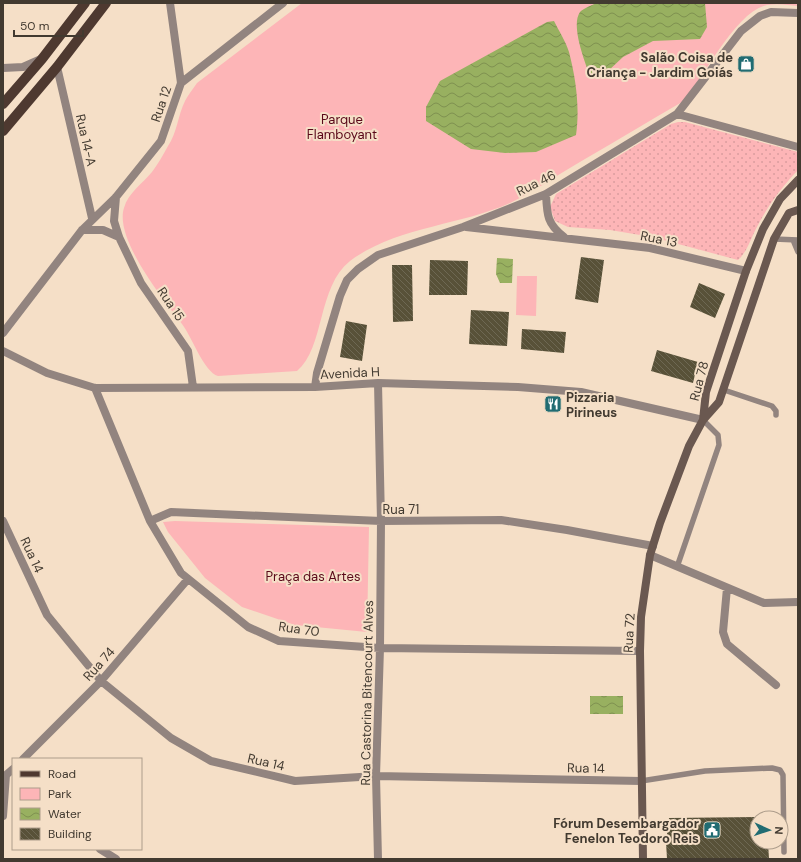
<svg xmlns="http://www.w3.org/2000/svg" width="801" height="862" viewBox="0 0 801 862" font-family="'DM Sans',sans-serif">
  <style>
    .grass { fill: url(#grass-dots) }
    .green { fill: #fdb5b7 }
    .water { fill: url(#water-waves) }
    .building { fill: url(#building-back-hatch) }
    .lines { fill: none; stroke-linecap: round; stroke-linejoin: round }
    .lane { stroke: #92847f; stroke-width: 5.5 }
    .street { stroke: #92847f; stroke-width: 8 }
    .secondary { stroke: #6a5850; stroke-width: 8 }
    .primary { stroke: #4e3930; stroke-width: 10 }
    .labels { text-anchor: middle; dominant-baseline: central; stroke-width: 4; stroke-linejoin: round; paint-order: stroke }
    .poi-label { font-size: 13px; font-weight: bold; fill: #423a30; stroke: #f5dfc7; text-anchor: end }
    .street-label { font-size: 13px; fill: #423a30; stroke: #f5dfc7 }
    .park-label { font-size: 13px; fill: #590819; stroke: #f5dfc7 }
  </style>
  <defs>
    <pattern id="grass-dots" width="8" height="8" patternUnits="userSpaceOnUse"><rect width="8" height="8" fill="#fdb5b7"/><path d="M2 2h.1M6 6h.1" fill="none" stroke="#da9c9e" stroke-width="1.8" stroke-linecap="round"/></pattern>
    <pattern id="water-waves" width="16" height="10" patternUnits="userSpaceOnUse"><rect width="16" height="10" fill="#98b060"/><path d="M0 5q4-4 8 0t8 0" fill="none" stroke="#7e9050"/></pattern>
    <pattern id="building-back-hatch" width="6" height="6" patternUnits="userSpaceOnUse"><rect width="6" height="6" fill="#585138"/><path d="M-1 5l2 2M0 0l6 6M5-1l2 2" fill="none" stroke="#6e6853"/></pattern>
  </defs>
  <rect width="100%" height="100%" fill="#f5dfc7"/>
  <path class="grass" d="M678 122H685L798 152V170C782 187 769 204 758 225 751 237 748 251 738 260L652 237 610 230 568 227 555 221 550 207 556 194 671 124Z"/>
  <path class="green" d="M302 3H798V6C789 5 777 3 767 5 735 12 705 77 682 102 649 121 618 140 585 159 560 173 537 190 512 202 460 226 397 226 350 261 317 287 325 348 297 371L218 376C204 372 192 337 182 324 164 300 114 239 124 208 128 193 143 183 152 172 158 164 163 155 168 146 177 133 178 115 185 101 188 95 193 89 197 83Z
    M517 276H537L536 316 516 315Z
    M175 521 369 527 367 632 295 625 242 607 205 578 168 532 163 522Z"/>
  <path class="water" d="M597 3H705L707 27 700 39 653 41 623 57 607 72 591 79C586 64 570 26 580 12 584 8 592 5 597 3Z
    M554 21C559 31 566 42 569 52 576 79 580 108 576 135L536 152 505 153 471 149 426 121V107L440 81 547 22Z
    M497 258 513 259 512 283H500L496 274Z
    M590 696H623V714H590Z"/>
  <path class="building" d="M581 257 604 260 598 303 575 299Z
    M430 260 468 261 467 295H429Z
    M392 265H412L413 321 393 322Z
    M699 283 725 294 715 318 690 307Z
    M471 310 509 312 507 346 469 344Z
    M346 321 367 325 362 361 340 357Z
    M522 329 566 332 564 353 521 349Z
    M657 350 698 362 693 383 651 371Z
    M757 817V842H768L769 859H667L666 842 669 818Z"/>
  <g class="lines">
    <path class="lane" d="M774 239 798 240
      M793 240 798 252
      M724 390 772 406 776 411V415
      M677 567 719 445 718 435 703 420
      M641 781 705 771 772 768 780 770 783 775 784 852"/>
    <path class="street" d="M57 67 92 218
      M3 68 23 67 41 59
      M181 83 283 3
      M677 114 798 147
      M546 194C547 215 547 224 564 237
      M116 197 114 221 119 237 141 283 188 351 193 387
      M466 227 650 248 746 271
      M82 230H103L119 237
      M3 333 82 230 116 197 161 141 181 83 170 3
      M3 351 47 373 95 388 315 387 378 383 518 387 581 392 703 420
      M315 387 317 373 340 296 347 280 358 269 378 255 463 227 546 194 677 114 741 31 760 16 771 12 798 13
      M95 388 150 521 181 573 248 627 279 641 380 648 640 651
      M3 521 47 615 101 681 171 738 211 761 295 781 376 776 641 781
      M150 521 171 512 381 521 501 520 567 530 653 546
      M650 555 764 603 798 602
      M727 588 723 632 727 644 776 685
      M23 759 101 681 188 579
      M6 775 13 769
      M3 816 6 775
      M100 849 116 859
      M378 859 376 776 380 648 381 521 378 383"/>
    <path class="secondary" d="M703 420 706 392 746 271 763 229 780 199 798 180
      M643 859 640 651 641 617 650 555 660 523 689 446 703 420 719 402 774 239 789 213 798 210"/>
    <path class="primary" d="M3 104 42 59 85 3
      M3 131 57 67 106 3"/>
  </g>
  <defs>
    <symbol id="shop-square" viewBox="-11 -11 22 22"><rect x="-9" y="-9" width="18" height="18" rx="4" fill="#216c72" stroke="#f5dfc7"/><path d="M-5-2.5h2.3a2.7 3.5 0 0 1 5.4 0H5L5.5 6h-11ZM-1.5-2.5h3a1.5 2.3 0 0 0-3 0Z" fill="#fff"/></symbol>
    <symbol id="restaurant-square" viewBox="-11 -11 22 22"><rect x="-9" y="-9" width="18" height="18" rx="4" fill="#216c72" stroke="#f5dfc7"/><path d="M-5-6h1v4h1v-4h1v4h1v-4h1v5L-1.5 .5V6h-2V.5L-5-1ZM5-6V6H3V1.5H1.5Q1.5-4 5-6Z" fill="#fff"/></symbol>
    <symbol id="civic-square" viewBox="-11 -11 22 22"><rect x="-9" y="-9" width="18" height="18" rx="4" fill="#216c72" stroke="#f5dfc7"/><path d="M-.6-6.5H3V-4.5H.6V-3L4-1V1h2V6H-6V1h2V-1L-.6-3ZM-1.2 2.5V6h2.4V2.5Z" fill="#fff"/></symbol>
  </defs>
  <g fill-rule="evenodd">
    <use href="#shop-square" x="736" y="54" width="20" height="20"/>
    <use href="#restaurant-square" x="543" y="394" width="20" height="20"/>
    <use href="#civic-square" x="702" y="820" width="20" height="20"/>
  </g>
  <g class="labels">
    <g class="poi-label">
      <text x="733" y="57">Salão Coisa de<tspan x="733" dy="15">Criança - Jardim Goiás</tspan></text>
      <text x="566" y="397" text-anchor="start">Pizzaria<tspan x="566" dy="15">Pirineus</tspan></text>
      <text x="699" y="823">Fórum Desembargador<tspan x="699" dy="15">Fenelon Teodoro Reis</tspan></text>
    </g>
    <g class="street-label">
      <text transform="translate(161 104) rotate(-71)">Rua 12</text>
      <text transform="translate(86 140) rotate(77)">Rua 14-A</text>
      <text transform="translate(536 183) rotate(-26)">Rua 46</text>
      <text transform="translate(659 239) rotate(11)">Rua 13</text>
      <text transform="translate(171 304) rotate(56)">Rua 15</text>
      <text transform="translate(350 373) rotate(-3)">Avenida H</text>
      <text transform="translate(699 381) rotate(-75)">Rua 78</text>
      <text x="401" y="509">Rua 71</text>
      <text transform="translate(32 555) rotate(65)">Rua 14</text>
      <text transform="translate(299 629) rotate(8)">Rua 70</text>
      <text transform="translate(629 633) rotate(-87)">Rua 72</text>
      <text transform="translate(99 664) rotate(-48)">Rua 74</text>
      <text transform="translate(367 693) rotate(-89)">Rua Castorina Bitencourt Alves</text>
      <text transform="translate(266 762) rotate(13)">Rua 14</text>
      <text transform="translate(586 768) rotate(1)">Rua 14</text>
    </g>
    <g class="park-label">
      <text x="342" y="119">Parque<tspan x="342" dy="15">Flamboyant</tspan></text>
      <text x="313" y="576">Praça das Artes</text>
    </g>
  </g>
  <rect width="801" height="862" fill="none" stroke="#423a30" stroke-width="8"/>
  <rect x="12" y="758" width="130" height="92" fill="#f5dfc7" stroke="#ad9d8b"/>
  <rect x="20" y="771" width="20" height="6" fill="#4e3930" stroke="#ad9d8b"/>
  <text x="48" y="778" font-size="12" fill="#423a30">Road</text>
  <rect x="20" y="788" width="20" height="12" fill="#fdb5b7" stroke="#ad9d8b"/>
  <text x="48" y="798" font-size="12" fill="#423a30">Park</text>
  <rect x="20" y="808" width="20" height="12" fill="url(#water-waves)" stroke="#ad9d8b"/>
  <text x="48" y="818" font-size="12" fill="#423a30">Water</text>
  <rect x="20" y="828" width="20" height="12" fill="url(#building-back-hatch)" stroke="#ad9d8b"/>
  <text x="48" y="838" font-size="12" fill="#423a30">Building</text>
  <g transform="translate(769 830) rotate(93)"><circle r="19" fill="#f5dfc7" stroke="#ad9d8b"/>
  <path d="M0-3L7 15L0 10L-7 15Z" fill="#216c72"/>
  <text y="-6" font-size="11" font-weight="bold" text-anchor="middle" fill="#423a30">N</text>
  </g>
  <path d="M14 30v6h69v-6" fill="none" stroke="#423a30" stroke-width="2"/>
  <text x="20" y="30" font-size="12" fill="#423a30" stroke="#f5dfc7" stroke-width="3" paint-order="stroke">50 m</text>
</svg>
